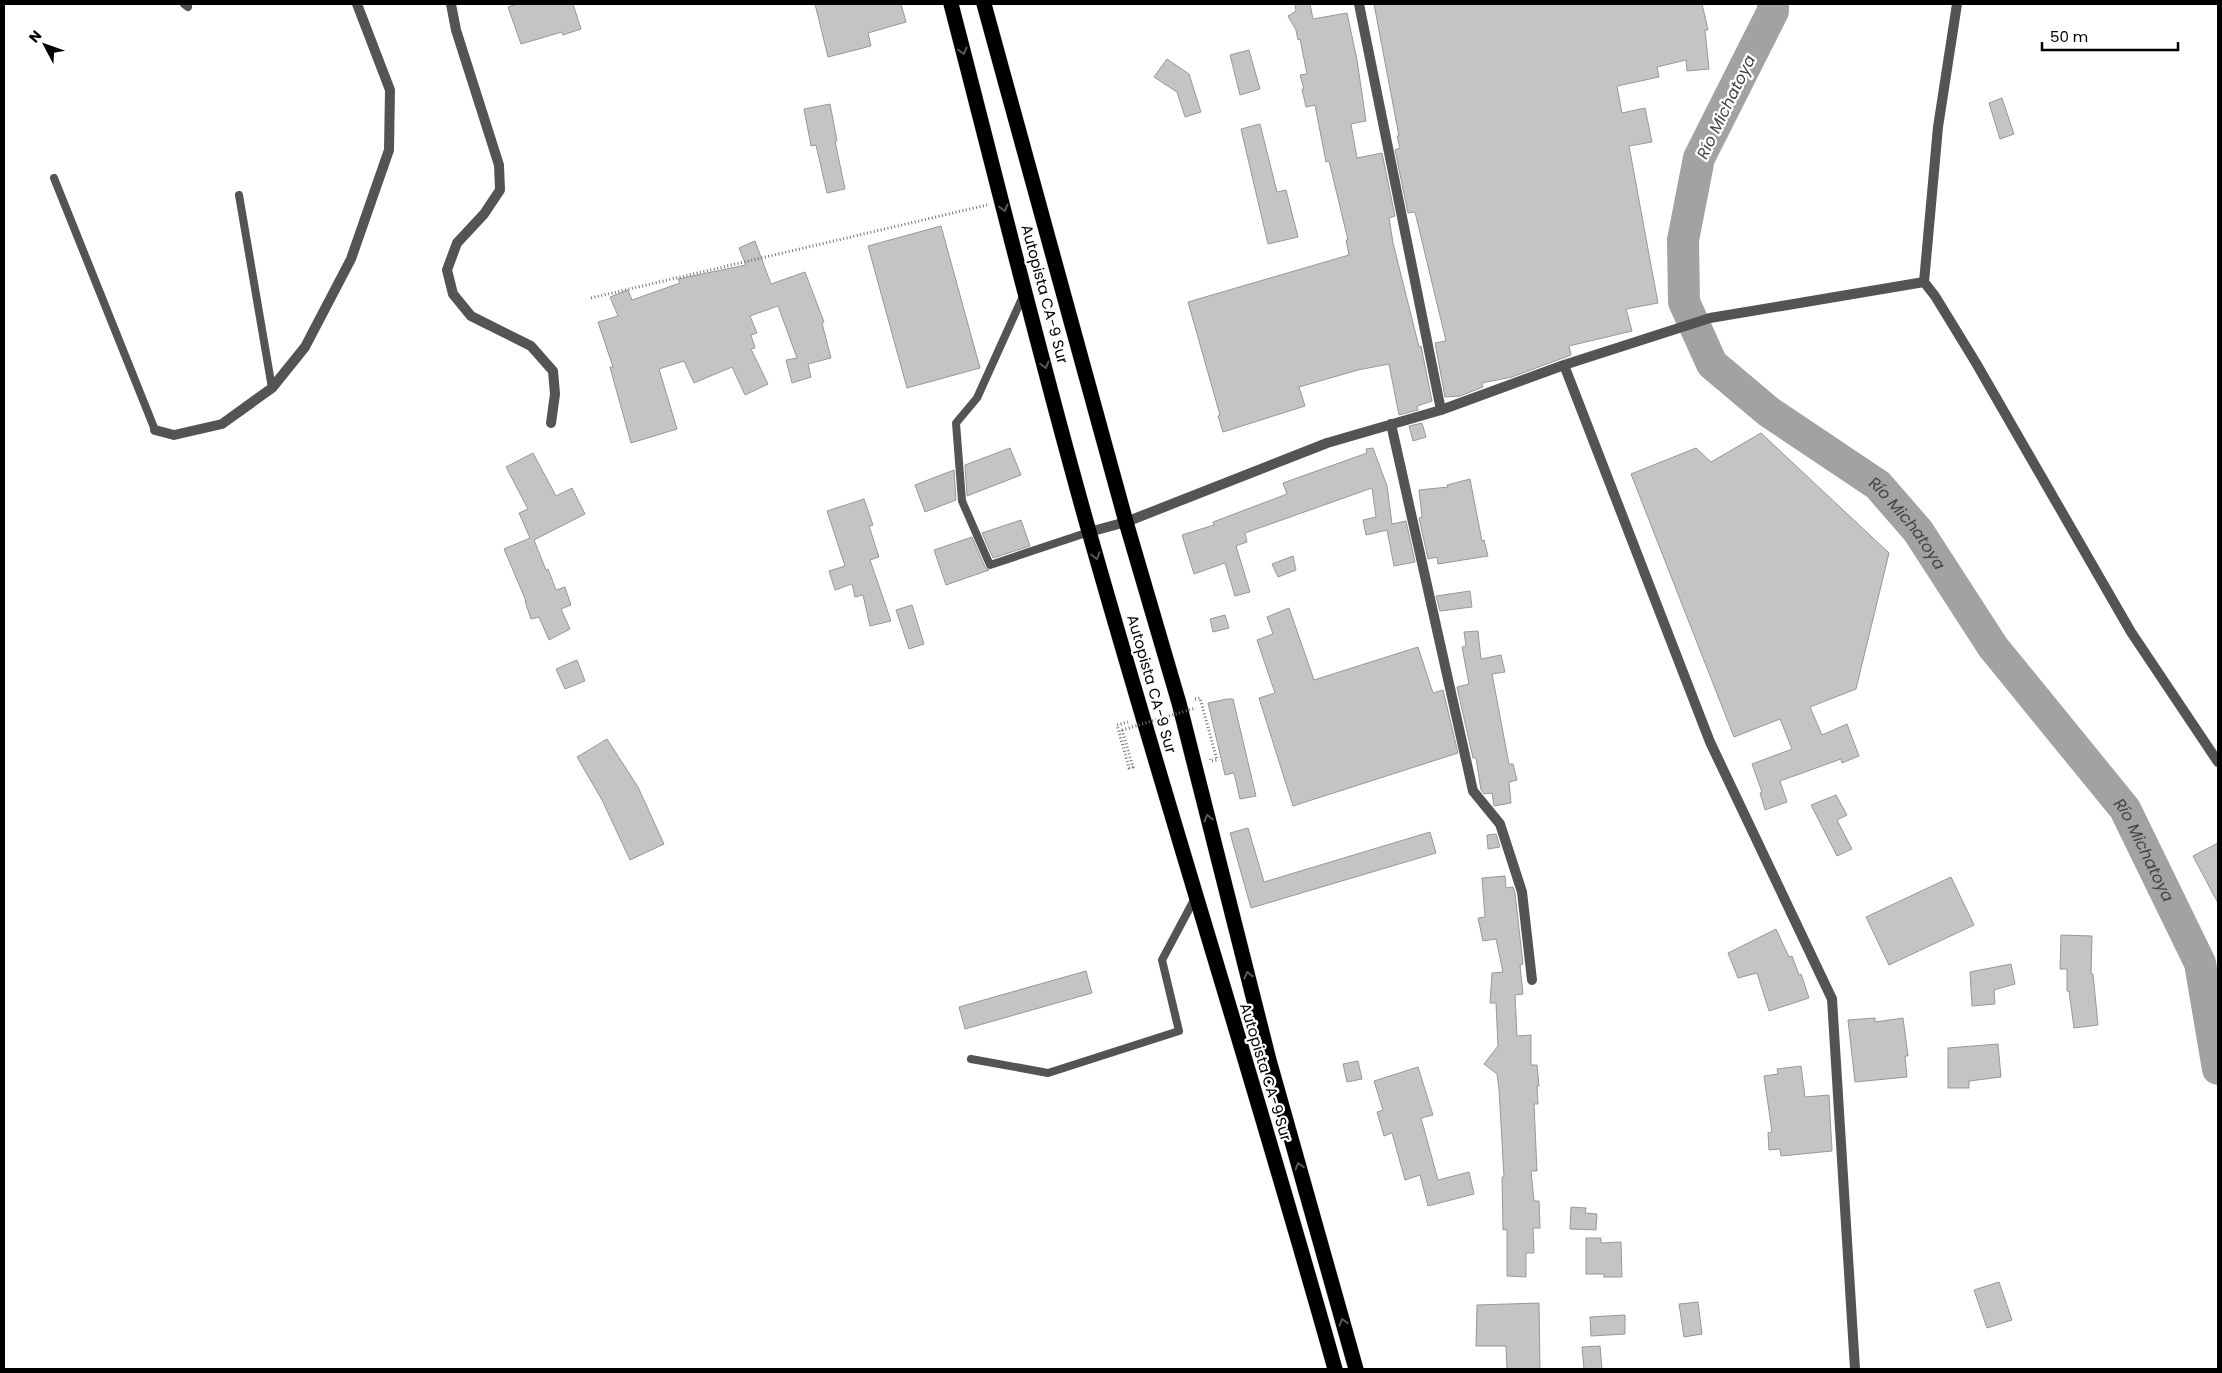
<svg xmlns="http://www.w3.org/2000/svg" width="2222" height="1373" viewBox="0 0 2222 1373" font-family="Poppins,sans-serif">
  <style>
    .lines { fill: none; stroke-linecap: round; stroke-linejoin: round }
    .river { stroke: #a2a2a2; stroke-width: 32 }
    .building { fill: #c4c4c4; stroke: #989898 }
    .highway-casing { stroke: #dbdbdb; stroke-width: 16 }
    .path { stroke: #767676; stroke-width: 3; stroke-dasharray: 1 2.5; stroke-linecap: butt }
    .lane { stroke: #545454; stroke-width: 8 }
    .street { stroke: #545454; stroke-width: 10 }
    .highway { stroke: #000; stroke-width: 15 }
    .path-bridge { stroke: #767676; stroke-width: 3; stroke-dasharray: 1 2.5; stroke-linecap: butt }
    .oneway { stroke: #595959 }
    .labels { text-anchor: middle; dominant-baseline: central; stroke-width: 4.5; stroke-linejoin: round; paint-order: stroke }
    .street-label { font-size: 15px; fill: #000; stroke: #fff }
    .water-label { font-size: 16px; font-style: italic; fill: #434343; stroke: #fff }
  </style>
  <rect width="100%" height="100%" fill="#fff"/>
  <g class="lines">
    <path class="river" id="s1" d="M1773 4V11L1699 158 1683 240 1684 302 1712 364 1769 412 1878 485 1918 531 1993 647 2125 809 2200 963 2218 1069"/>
  </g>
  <path class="building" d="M517 4H573L581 29 563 35 562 32 521 44 508 7Z
    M815 4H901L906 22 868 33 871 46 828 57Z
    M1295 4H1310L1313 19 1347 13 1357 60 1366 121 1351 124 1357 158 1382 153 1395 216 1389 218 1393 243 1419 347 1421 346 1432 401 1417 406 1418 410 1399 415 1389 364 1358 370 1299 387 1305 406 1223 432 1218 416 1220 415 1188 302 1349 255 1346 240H1348L1329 161 1326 162 1315 105 1306 107 1302 89H1304L1300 75 1307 74 1300 39 1298 40 1296 30 1288 16 1296 11Z
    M1374 4H1702L1708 30H1705L1709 69 1687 71 1686 60 1657 67 1659 77 1617 86 1622 113 1645 108 1652 142 1629 146 1658 303 1626 309 1632 331 1569 346 1571 355 1512 377 1482 383 1483 387 1460 396 1445 397 1435 343 1446 341 1415 212 1408 213 1395 150 1400 148 1397 136H1399Z
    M1249 50 1260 89 1240 95 1230 55Z
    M1167 59 1189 74 1201 112 1185 117 1177 92 1154 77Z
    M2002 98 2014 134 2000 139 1989 103Z
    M830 104 837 141H835L845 189 827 193 816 145 811 146 804 109Z
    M1260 124 1277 192 1286 190 1298 237 1268 244 1241 129Z
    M941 226 980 368 907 388 868 246Z
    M755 241 771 284 805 272 824 322 822 323 831 358 808 364 811 377 792 383 786 360 797 358 778 306 750 316 757 333 751 335 755 348 751 349 768 384 745 395 732 367 694 383 684 361 659 369 677 429 631 443 613 378 610 367H613L598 322 618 316 610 297 628 290 632 300 680 283 678 279 746 265 739 248Z
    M1422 423 1426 437 1413 441 1409 426Z
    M1761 433 1889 553 1856 689 1810 707 1822 735 1847 724 1859 756 1842 763 1841 759 1780 781 1787 802 1765 810 1760 793 1762 792 1752 764 1792 749 1780 719 1734 737 1631 474 1696 448 1711 462Z
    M1010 448 1021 475 967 496 965 465Z
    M1373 448 1387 486 1392 524 1406 521 1415 562 1394 566 1387 530 1366 535 1363 520 1376 517 1372 488 1245 533 1247 542 1236 546 1250 592 1235 596 1225 563 1194 574 1182 535 1214 525 1213 522 1287 494 1283 483 1367 453 1366 449Z
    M533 453 556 496 572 488 585 514 534 540 546 570 548 569 556 590 565 587 571 605 561 609 570 629 549 640 539 617 531 619 525 601H526L504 549 530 538 519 513 528 509 506 467Z
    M954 470 956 500 925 512 915 485Z
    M1470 479 1482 541 1484 540 1488 556 1438 564 1437 557 1428 559 1419 518 1422 517 1419 490 1448 487 1447 485Z
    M864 499 873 525 869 526 879 557 870 560 891 621 870 626 863 595 855 597 852 584 835 590 829 571 845 566 827 511Z
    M1021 520 1030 546 993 558 982 533Z
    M972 537 985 567 989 570 946 585 934 550Z
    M1293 556 1296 570 1278 577 1272 564Z
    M1470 591 1472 607 1440 611 1436 596Z
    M912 605 924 644 909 649 896 610Z
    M1289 608 1314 680 1418 647 1433 693 1443 690 1458 753 1293 806 1259 698 1275 693 1257 640 1273 634 1267 617Z
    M1225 615 1229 628 1213 632 1210 619Z
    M1478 631 1481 659 1501 655 1505 672 1492 674 1509 764H1513L1517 780 1509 782 1511 803 1494 806 1492 793 1484 794 1481 790 1476 758H1473L1457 687 1469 684 1462 647 1466 646 1464 632Z
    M577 660 585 681 565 689 556 669Z
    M1227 699H1233L1256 796 1240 799 1234 773 1225 775 1208 703Z
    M607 739 638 787 664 844 630 860 602 800 577 757Z
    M1836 795 1847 815 1837 820 1852 849 1837 856 1811 805Z
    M1248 828 1264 882 1430 832 1436 853 1251 908 1230 833Z
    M1496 834 1500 847 1488 849 1487 835Z
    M2218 843V903L2193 856Z
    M1505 876 1506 888 1513 887 1515 893 1523 964 1520 965 1523 994 1515 995 1517 1036 1531 1035V1065H1537L1539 1086H1537L1538 1104H1534L1537 1171H1531L1534 1201H1539L1540 1228H1533L1534 1253H1526V1277L1507 1276V1229L1503 1230 1502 1177H1504L1499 1089 1497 1074 1484 1064 1498 1046 1496 1003H1490L1492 973 1503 972 1496 939 1483 941 1478 918 1485 917 1482 878Z
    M1951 877 1974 925 1889 965 1866 917Z
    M1776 929 1789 957 1792 956 1799 975 1801 974 1809 998 1769 1011 1757 973 1738 978 1728 953Z
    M2061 935 2092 936 2091 974H2093L2098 1025 2074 1028 2069 991H2067V969H2060Z
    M2011 964 2015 984 1994 990 1995 1004 1972 1006 1970 972Z
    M1086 971 1092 993 965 1029 959 1007Z
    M1875 1018V1022L1903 1018 1908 1056H1905L1907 1077 1855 1082 1848 1020Z
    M1998 1044 2001 1077 1969 1081V1088H1948V1048Z
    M1358 1061 1362 1079 1347 1082 1343 1064Z
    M1801 1066 1805 1097 1829 1095 1832 1151 1781 1156 1780 1149 1769 1150 1768 1133 1772 1132 1764 1076 1778 1074 1777 1069Z
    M1418 1067 1433 1115 1421 1118 1438 1180 1469 1172 1474 1194 1428 1206 1420 1175 1405 1180 1392 1133 1384 1136 1377 1112 1383 1110 1374 1081Z
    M1571 1207 1586 1208 1585 1213 1597 1214 1596 1230 1570 1229Z
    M1586 1238H1601V1243L1621 1242 1622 1277H1604V1274H1586Z
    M1999 1282 2012 1320 1987 1328 1974 1290Z
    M1698 1302 1702 1334 1684 1337 1679 1304Z
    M1539 1303 1540 1369H1507L1506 1346H1476L1477 1305Z
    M1625 1315V1334L1591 1336 1590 1317Z
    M1600 1346 1602 1369H1584L1582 1347Z"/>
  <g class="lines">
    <defs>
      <path id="highway" d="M951 4C997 181 1040 359 1090 535 1169 814 1257 1090 1335 1369
        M984 4 1126 522 1179 703 1269 1060 1356 1369"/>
    </defs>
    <use href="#highway" class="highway-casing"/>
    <path class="path" d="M591 298 987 205
      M1195 699 1200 698 1217 760 1211 761 1210 759
      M1122 730 1133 767 1129 768 1117 725 1128 722"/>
    <path class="lane" d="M184 4 188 7
      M54 178 155 430
      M239 195 272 388
      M1024 294 977 398 956 423 962 501 990 565 1089 532
      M971 1059 1048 1073 1179 1031 1162 960 1195 898"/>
    <path class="street" d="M451 4 456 30 499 165 500 190 484 214 457 243 447 270 453 294 471 316 531 346 553 371 555 394 551 423
      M1359 4 1441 410
      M1957 4 1938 127 1924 282 1935 296 1976 363 2131 632 2218 762
      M1564 365 1710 742 1832 999 1855 1369
      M1391 424 1473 791 1500 824 1522 892 1532 980
      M155 430 174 435 222 424 272 388 305 347 351 259 389 150 390 90 357 4
      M1089 532 1126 522 1327 443 1441 410 1564 365 1710 318 1924 282"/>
    <use href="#highway" class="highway"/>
    <path class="path-bridge" d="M1122 730 1196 708"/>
  </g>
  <defs><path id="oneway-chevron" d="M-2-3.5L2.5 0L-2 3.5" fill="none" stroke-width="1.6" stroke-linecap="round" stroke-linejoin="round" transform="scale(1.25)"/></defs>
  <g class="oneway">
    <use href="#oneway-chevron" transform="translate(963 51) rotate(75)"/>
    <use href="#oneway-chevron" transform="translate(1004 208) rotate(75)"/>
    <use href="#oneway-chevron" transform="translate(1045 365) rotate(75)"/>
    <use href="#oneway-chevron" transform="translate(1096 556) rotate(74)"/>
    <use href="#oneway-chevron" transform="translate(1208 818) rotate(-104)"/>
    <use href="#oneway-chevron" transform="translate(1248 975) rotate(-104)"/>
    <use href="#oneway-chevron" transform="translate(1299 1166) rotate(-106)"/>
    <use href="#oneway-chevron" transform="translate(1343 1322) rotate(-106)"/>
  </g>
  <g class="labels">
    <g class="street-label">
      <text transform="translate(1045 294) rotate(75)">Autopista CA-9 Sur</text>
      <text transform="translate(1152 684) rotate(74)">Autopista CA-9 Sur</text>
      <text transform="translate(1266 1072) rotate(73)">Autopista CA-9 Sur</text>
    </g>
    <g class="water-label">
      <text transform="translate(1726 107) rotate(-64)">Río Michatoya</text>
      <text stroke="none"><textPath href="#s1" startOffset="639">Río Michatoya</textPath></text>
      <text stroke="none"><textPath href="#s1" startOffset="1044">Río Michatoya</textPath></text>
    </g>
  </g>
  <rect width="2222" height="1373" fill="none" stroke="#000000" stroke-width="10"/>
  <g transform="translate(45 45) rotate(311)" stroke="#ffffff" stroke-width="4" paint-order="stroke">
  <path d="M0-4L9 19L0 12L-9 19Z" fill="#000000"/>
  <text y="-8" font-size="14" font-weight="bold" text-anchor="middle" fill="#000000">N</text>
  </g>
  <path d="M2042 42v8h136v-8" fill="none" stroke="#000000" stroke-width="2.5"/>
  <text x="2050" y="42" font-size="15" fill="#000000" stroke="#ffffff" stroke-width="4" paint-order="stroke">50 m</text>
</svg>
